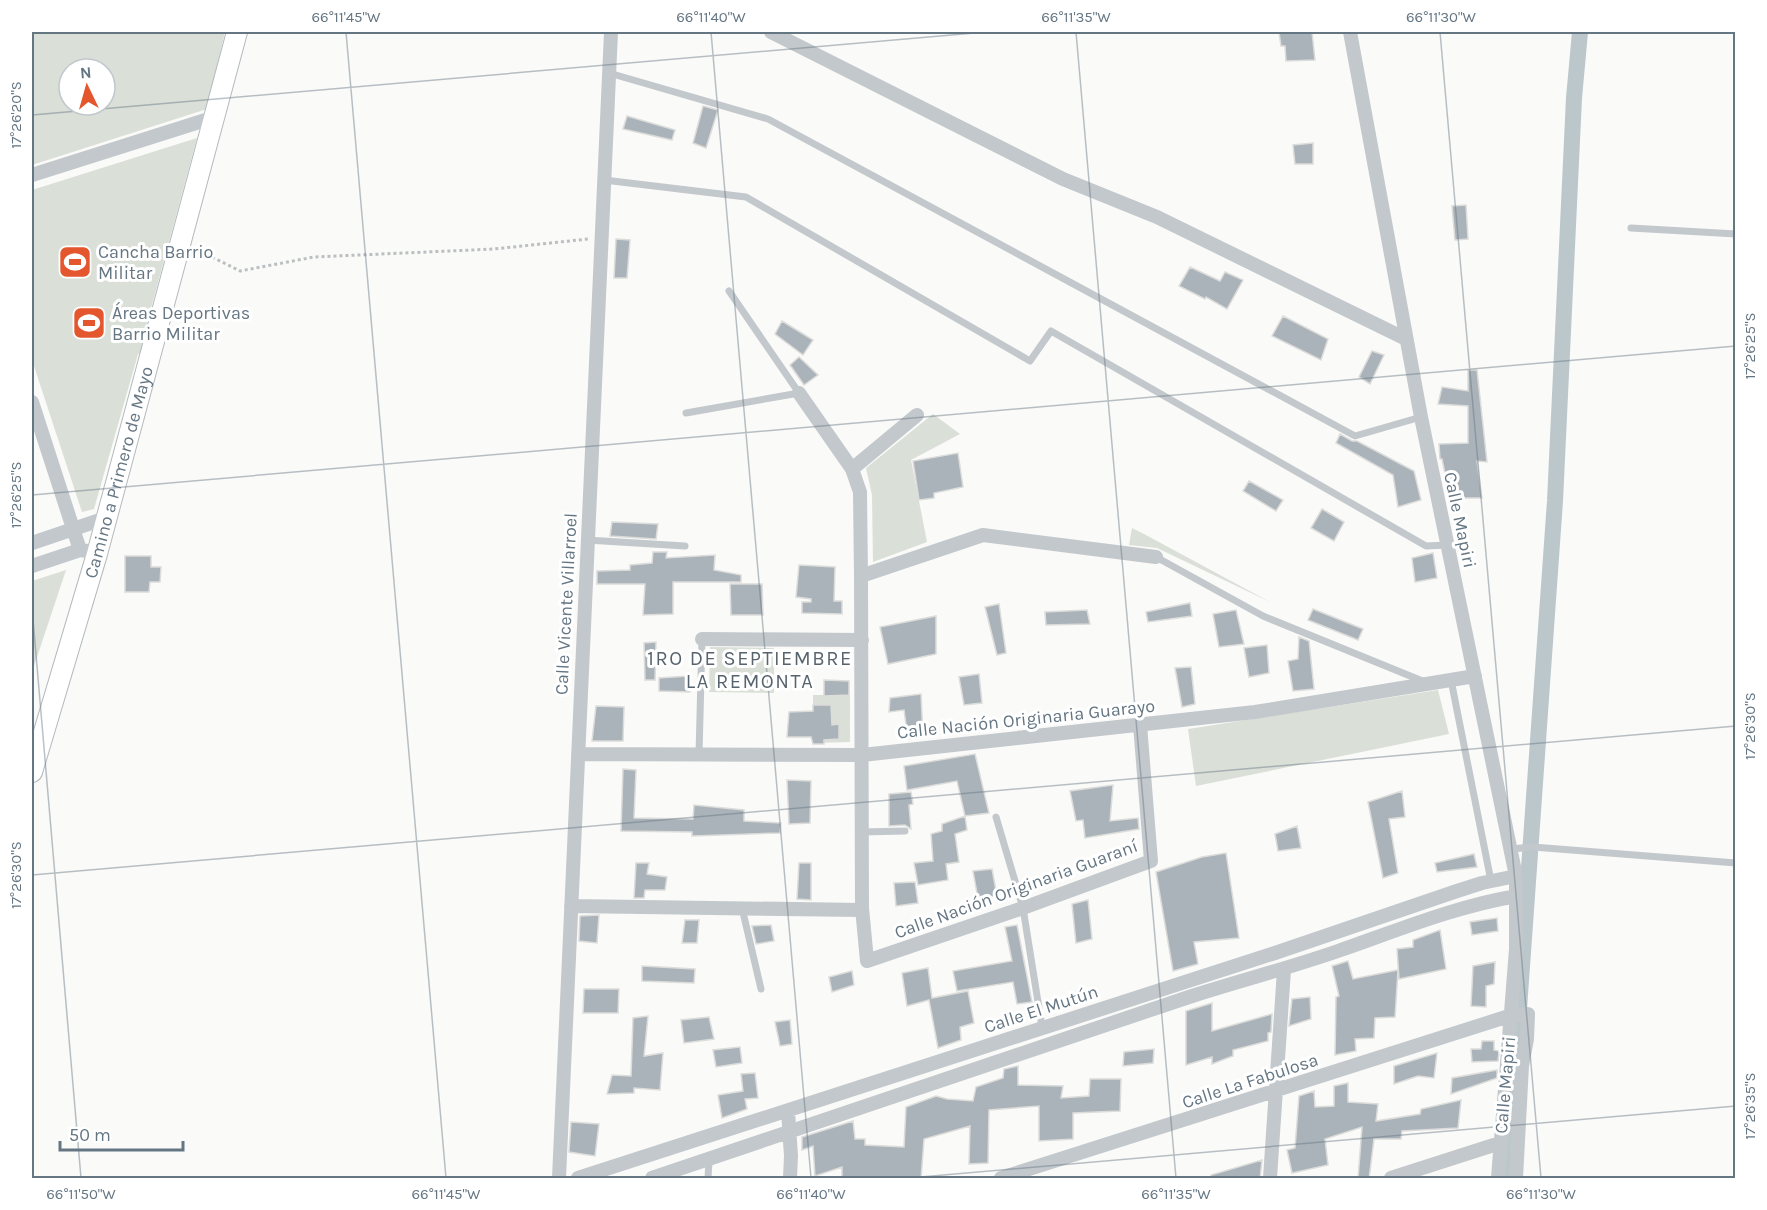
<svg xmlns="http://www.w3.org/2000/svg" width="1767" height="1210" viewBox="0 0 1767 1210" font-family="Karla,sans-serif">
  <style>
    .green { fill: #dadfd7; fill-rule: evenodd }
    .lines { fill: none; stroke-linecap: round; stroke-linejoin: round }
    .canal { stroke: #bbc7cb; stroke-width: 16 }
    .building { fill: #aab3b9; stroke: #dcdcda; stroke-width: 1.5 }
    .secondary-casing { stroke: #b3babf; stroke-width: 22 }
    .path { stroke: #bbbfc2; stroke-width: 3; stroke-dasharray: 3 3; stroke-linecap: butt }
    .service { stroke: #c3c8cc; stroke-width: 7 }
    .minor { stroke: #c3c8cc; stroke-width: 14 }
    .secondary { stroke: #fff; stroke-width: 20 }
    .ticks { fill: none; stroke: #657683; stroke-width: 1.5; stroke-opacity: 0.45 }
    .labels { text-anchor: middle; dominant-baseline: central; stroke-width: 6; stroke-linejoin: round; paint-order: stroke }
    .poi-label { font-size: 18px; fill: #657683; stroke: #fff; text-anchor: start }
    .street-label { font-size: 18px; fill: #657683; stroke: #fff }
    .neighbourhood-label { font-size: 20px; letter-spacing: 1.5px; fill: #57646e; stroke: #fff }
    .neatline { fill: none; stroke: #657683; stroke-width: 2 }
    .ticks-label { font-size: 15px; text-anchor: middle; fill: #657683 }
  </style>
  <rect width="100%" height="100%" fill="#fafaf8"/>
  <path class="green" d="M32 32H225L207 109 32 165ZM69 69H105V105H69Z
    M197 138 143 338 147 351 138 354 94 509 82 512 32 360V190Z
    M933 414 960 434 911 460 927 542 873 562 872 495 866 468Z
    M1132 528 1144 534 1270 602 1157 548 1129 545Z
    M66 570 32 672V581Z
    M710 647 774 648V693L709 692Z
    M1438 690 1449 734 1196 786 1188 729Z
    M813 695H850V742L813 743Z"/>
  <g class="lines">
    <path class="canal" d="M1507 1178 1555 501 1574 98 1580 32"/>
  </g>
  <path class="building" d="M1279 32H1312L1315 60 1286 61 1285 46H1281Z
    M703 106 718 110 706 148 693 143Z
    M627 116 675 130 672 140 623 129Z
    M1313 143V164H1295L1293 145Z
    M1466 205 1468 239 1455 240 1452 206Z
    M616 239 630 240 627 278H614Z
    M1190 267 1220 281 1225 272 1243 280 1227 309 1206 297 1205 299 1179 286Z
    M1283 316 1328 339 1321 360 1272 336Z
    M782 321 813 340 803 355 775 334Z
    M1372 351 1384 355 1370 384 1359 377Z
    M799 357 818 375 804 385 790 365Z
    M1468 370H1477L1487 462 1477 461 1482 498H1450L1442 459H1440L1439 444 1468 443V406L1438 404 1442 387 1468 391Z
    M1340 434 1352 441H1357L1414 471 1421 500 1398 507 1393 475 1336 443Z
    M958 453 963 487 934 493V498L919 500 913 461Z
    M1249 481 1283 500 1276 511 1243 491Z
    M1322 509 1344 522 1334 541 1311 528Z
    M612 522 658 524 656 539 610 536Z
    M653 552H667L666 558 715 555 714 570 741 575V582H673V614L643 615 645 584H597V571L630 570V565L652 563Z
    M1433 553 1437 578 1415 582 1412 558Z
    M125 556H151V567H161L160 582H150L149 592H125Z
    M799 565 835 567 834 601H842V614L802 613V602H811V599L796 597Z
    M730 584H762L763 615H731Z
    M1190 603 1192 616 1148 622 1146 612Z
    M999 604 1006 653 997 655 985 607Z
    M1313 609 1363 629 1358 640 1308 620Z
    M1087 610 1090 624 1046 625 1045 612Z
    M1236 610 1244 644 1219 647 1213 614Z
    M936 616V654L888 664 880 627Z
    M1299 637 1309 641 1314 689 1293 691 1288 661 1298 659Z
    M656 642 655 680H645L644 643Z
    M1267 645 1269 673 1249 677 1244 648Z
    M1191 667 1195 704 1182 707 1175 668Z
    M979 674 982 703 964 705 959 677Z
    M689 676 690 692 659 691V678Z
    M824 680 849 681V695L824 696Z
    M921 694 923 737 908 739 904 710 889 712 890 698Z
    M813 705H831L832 725 839 724V739L824 740V744H813L811 737H787L789 712 813 711Z
    M596 706 624 707 623 741H592Z
    M975 754 989 813 965 816 957 781 907 790 904 766Z
    M623 769 636 770 634 818 693 819 694 805 744 810V821L781 823 780 833 692 836V832L621 831Z
    M787 780 811 781 810 823 789 824Z
    M1113 785 1110 821 1138 818 1139 829 1085 838 1083 820 1076 821 1070 791Z
    M1402 791 1405 817 1389 819 1398 873 1383 878 1368 802Z
    M911 792 913 804 909 805 911 829 905 825 889 826V794Z
    M965 816 967 830 955 834 959 862 946 864 948 880 918 885 914 863 933 861 931 834 942 831V824Z
    M1297 826 1301 848 1278 851 1275 834Z
    M1226 853 1239 938 1194 942 1198 964 1173 971 1156 872 1202 857Z
    M1474 854 1477 867 1437 872 1435 863Z
    M636 863H649L647 874 667 877 665 890H645L644 898H634Z
    M799 863H811V900L797 899Z
    M992 869 997 896 978 899 973 871Z
    M915 882 918 903 896 906 894 883Z
    M1088 900 1092 939 1076 943 1072 904Z
    M599 915 597 943 579 941 580 916Z
    M1497 918 1498 931 1472 935 1470 922Z
    M685 920H699L697 943H682Z
    M771 925 774 941 756 944 752 926Z
    M1017 925 1032 1002 1017 1004 1013 982 957 991 953 971 1012 961 1005 927Z
    M1440 930 1446 969 1399 979 1397 949 1413 947V940Z
    M1348 961 1353 979 1398 970 1395 1017 1375 1018 1374 1038 1355 1039 1356 1051 1335 1055 1336 997 1339 996 1332 966Z
    M1495 962 1494 984 1486 986V1007L1471 1006 1473 966Z
    M642 966 695 969 694 983 642 981Z
    M928 968 932 998 968 991 974 1023 960 1027 961 1040 938 1048 929 1000 907 1006 902 973Z
    M852 971 854 985 832 992 829 977Z
    M584 989H619L618 1013H583Z
    M1310 997 1311 1019 1289 1026 1292 999Z
    M1212 1003V1031L1272 1014 1271 1032 1268 1033V1041L1233 1050V1056L1212 1064V1057L1186 1065V1011Z
    M648 1016 644 1056 663 1053 660 1090 634 1088V1093L607 1094 612 1075 631 1076 633 1018Z
    M709 1017 714 1039 684 1043 681 1020Z
    M790 1020 792 1044 780 1046 775 1022Z
    M1482 1041H1494V1050L1499 1051 1498 1061 1472 1062 1471 1049H1481Z
    M740 1047 742 1063 716 1067 713 1050Z
    M1154 1049 1153 1063 1123 1066 1124 1052Z
    M1437 1053 1434 1078 1418 1076 1394 1084V1066Z
    M1018 1066V1085L1063 1086 1061 1098 1089 1096 1090 1079H1121L1120 1111 1073 1113V1139L1039 1141V1106L989 1110 988 1163 969 1164 970 1126 924 1139 921 1179 842 1177V1167L815 1176 813 1146 802 1150V1137L853 1121 855 1139H865V1145L904 1147 906 1107 936 1096 947 1099 973 1101 976 1087 1003 1078 1004 1069Z
    M1497 1070V1078L1451 1094 1452 1078Z
    M755 1073 758 1098 745 1099 747 1109 722 1118 718 1095 743 1091 741 1074Z
    M1348 1083V1102L1378 1104 1376 1121 1420 1114 1421 1109 1461 1100 1458 1128 1402 1131 1401 1139H1374L1369 1179H1358L1362 1127 1325 1139 1328 1165 1292 1173 1287 1150 1295 1148 1299 1096 1314 1091 1315 1107 1334 1106V1086Z
    M571 1122 599 1124 595 1156 569 1152Z
    M1262 1160 1260 1179H1211V1175Z"/>
  <g class="lines">
    <defs>
      <g id="secondary">
        <path id="s1" d="M32 772 97 554 237 32"/>
      </g>
    </defs>
    <use href="#secondary" class="secondary-casing"/>
    <path class="path" d="M196 249 240 271 314 257 494 249 588 239"/>
    <path class="service" d="M609 73 768 119 1355 436 1421 417
      M604 180 746 197 1030 361 1051 331 1426 546 1447 545
      M1631 228 1736 234
      M686 413 799 393 729 291
      M587 540 685 546
      M1156 557 1263 616 1425 682
      M1451 680 1491 881
      M699 754 702 639
      M996 817 1023 908 1042 1027
      M862 832 905 831
      M1511 849 1533 847 1736 863
      M742 908 761 989
      M708 1178 709 1161"/>
    <path class="minor" d="M771 32 1063 179 1157 217 1406 339
      M1350 32 1421 417 1516 876V949L1498 1178
      M32 175 215 117
      M799 393 852 469 860 492 861 576 862 908 867 961 1023 908 1151 861 1140 725
      M32 402 80 550
      M852 469 917 415
      M32 543 106 518
      M32 566 80 550 87 551
      M861 576 983 535 1156 557
      M702 639 862 640
      M578 754 862 755 1255 712 1475 676
      M571 906 862 910
      M788 1111 791 1156 790 1178
      M559 1178 611 32
      M578 1178 1275 953 1457 891 1482 883 1516 876
      M652 1178 1189 997C1239 981 1289 968 1338 951 1396 931 1456 906 1517 896
      M1001 1178 1509 1016 1528 1014 1527 1039 1522 1066 1516 1178
      M1270 1178 1284 970
      M1391 1178 1500 1143"/>
    <use href="#secondary" class="secondary"/>
  </g>
  <path class="ticks" d="M346 32 446 1178M711 32 811 1178M1076 32 1176 1178M1440 32 1541 1178M32 115 986 32M32 495 1736 346M32 608 81 1178M32 875 1736 726M909 1178 1736 1106"/>
  <defs>
    <symbol id="stadium-square" viewBox="-11 -11 22 22"><rect x="-9" y="-9" width="18" height="18" rx="4" fill="#e4572e" stroke="#fff"/><path d="M0-5a6.5 5 0 1 0 0 10a6.5 5 0 1 0 0-10ZM-3.5-1.8h7v3.6h-7Z" fill="#fff"/></symbol>
  </defs>
  <g fill-rule="evenodd">
    <use href="#stadium-square" x="56" y="243" width="38" height="38"/>
    <use href="#stadium-square" x="70" y="304" width="38" height="38"/>
  </g>
  <g class="labels">
    <g class="poi-label">
      <text x="98" y="252">Cancha Barrio<tspan x="98" dy="21">Militar</tspan></text>
      <text x="112" y="313">Áreas Deportivas<tspan x="112" dy="21">Barrio Militar</tspan></text>
    </g>
    <g class="street-label">
      <text stroke="none"><textPath href="#s1" startOffset="312">Camino a Primero de Mayo</textPath></text>
      <text transform="translate(1460 520) rotate(78)">Calle Mapiri</text>
      <text transform="translate(566 604) rotate(-87)">Calle Vicente Villarroel</text>
      <text transform="translate(1026 719) rotate(-6)">Calle Nación Originaria Guarayo</text>
      <text transform="translate(1016 889) rotate(-20)">Calle Nación Originaria Guaraní</text>
      <text transform="translate(1041 1009) rotate(-18)">Calle El Mutún</text>
      <text transform="translate(1250 1081) rotate(-18)">Calle La Fabulosa</text>
      <text transform="translate(1505 1085) rotate(-85)">Calle Mapiri</text>
    </g>
    <g class="neighbourhood-label">
      <text x="750" y="658">1RO DE SEPTIEMBRE<tspan x="750" dy="23">LA REMONTA</tspan></text>
    </g>
  </g>
  <rect width="1767" height="1210" fill="none" stroke="#ffffff" stroke-width="66"/>
  <g transform="translate(87 87) rotate(355)"><circle r="28" fill="#ffffff" stroke="#c1c8cd" stroke-width="1.5"/>
  <path d="M0-4.5L10 22L0 15L-10 22Z" fill="#e4572e"/>
  <text y="-9" font-size="16" font-weight="bold" text-anchor="middle" fill="#657683">N</text>
  </g>
  <path d="M60 1141v9h123v-9" fill="none" stroke="#657683" stroke-width="3"/>
  <text x="69" y="1141" font-size="18" fill="#657683" stroke="#ffffff" stroke-width="4.5" paint-order="stroke">50 m</text>
  <rect x="33" y="33" width="1701" height="1144" class="neatline"/>
  <g class="ticks-label">
    <text x="346" y="22">66°11'45"W</text>
    <text x="711" y="22">66°11'40"W</text>
    <text x="1076" y="22">66°11'35"W</text>
    <text x="1441" y="22">66°11'30"W</text>
    <text transform="translate(16 115) rotate(-90)" y="5">17°26'20"S</text>
    <text transform="translate(1750 346) rotate(-90)" y="5">17°26'25"S</text>
    <text transform="translate(16 495) rotate(-90)" y="5">17°26'25"S</text>
    <text transform="translate(1750 726) rotate(-90)" y="5">17°26'30"S</text>
    <text transform="translate(16 875) rotate(-90)" y="5">17°26'30"S</text>
    <text transform="translate(1750 1106) rotate(-90)" y="5">17°26'35"S</text>
    <text x="81" y="1199">66°11'50"W</text>
    <text x="446" y="1199">66°11'45"W</text>
    <text x="811" y="1199">66°11'40"W</text>
    <text x="1176" y="1199">66°11'35"W</text>
    <text x="1541" y="1199">66°11'30"W</text>
  </g>
</svg>
